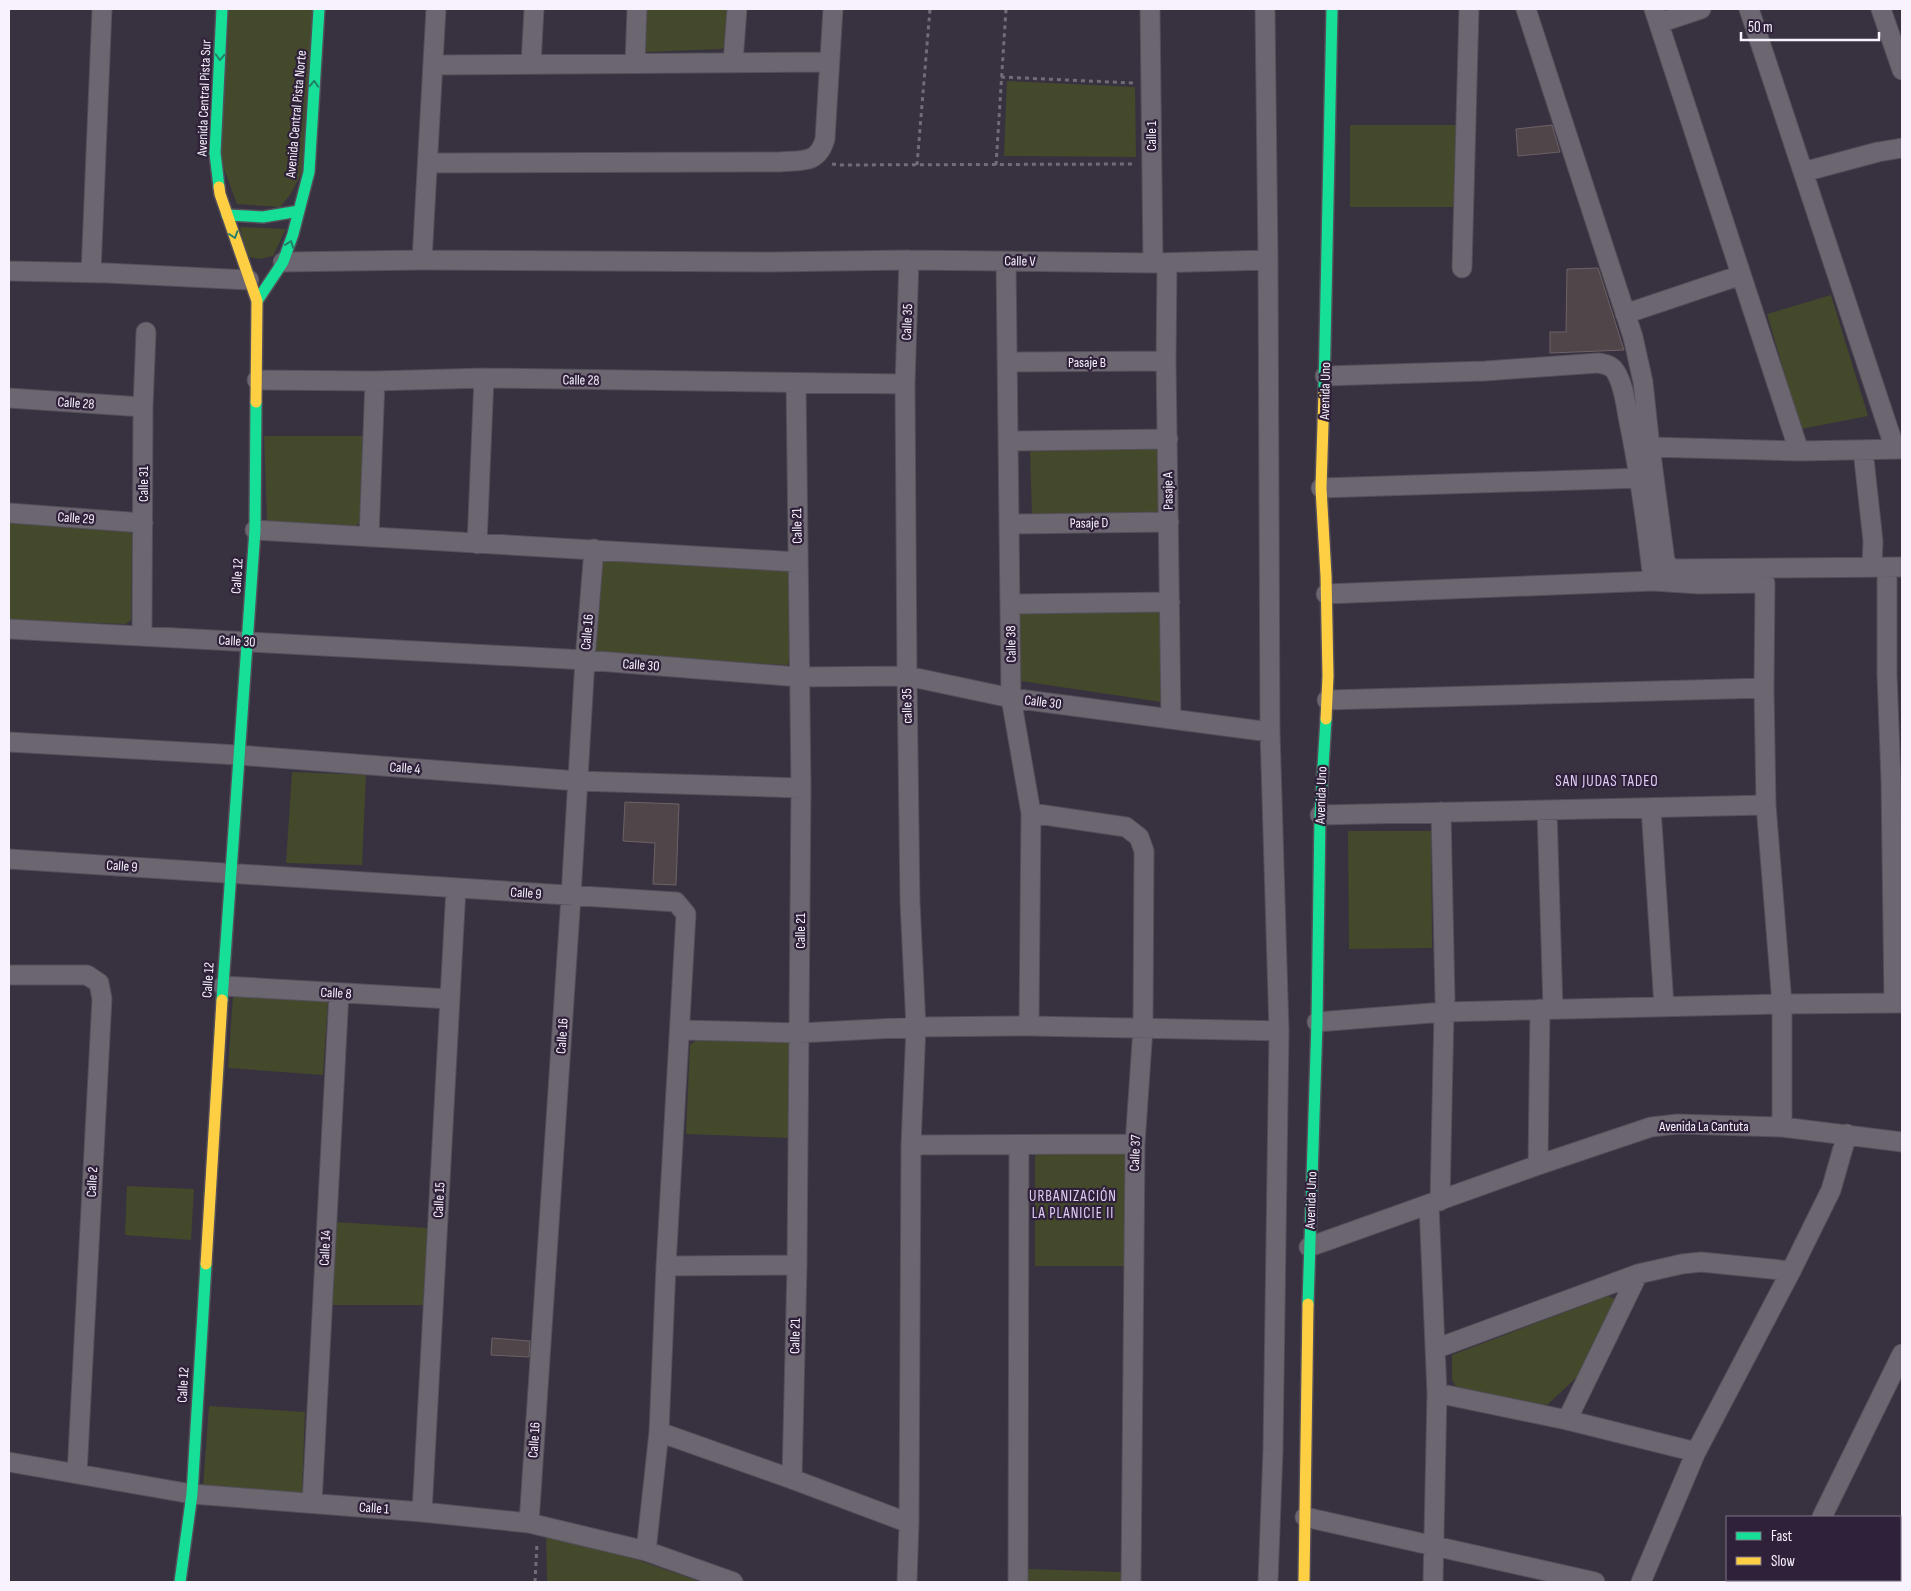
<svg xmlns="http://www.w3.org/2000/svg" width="1911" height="1591" viewBox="0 0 1911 1591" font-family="'Sofia Sans Condensed',sans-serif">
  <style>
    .green { fill: #44492c }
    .building { fill: #50464a; stroke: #6c6266 }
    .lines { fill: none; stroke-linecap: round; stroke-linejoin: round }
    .street-casing { stroke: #534e59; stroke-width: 21 }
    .fast-casing { stroke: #534e59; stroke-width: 14 }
    .slow-casing { stroke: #534e59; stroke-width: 14 }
    .path { stroke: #716c75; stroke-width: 3; stroke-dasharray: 4 4; stroke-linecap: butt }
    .street { stroke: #6c6671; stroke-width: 19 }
    .fast { stroke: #16e098; stroke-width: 11 }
    .slow { stroke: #ffcf43; stroke-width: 11 }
    .oneway { stroke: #228069 }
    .labels { text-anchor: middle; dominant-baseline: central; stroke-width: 4.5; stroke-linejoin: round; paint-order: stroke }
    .street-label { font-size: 14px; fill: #f8f2fd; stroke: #2f213a }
    .neighbourhood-label { font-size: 15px; letter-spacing: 1px; fill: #e0cdf6; stroke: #2f213a }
  </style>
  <rect width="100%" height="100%" fill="#38313f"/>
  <path class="green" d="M228 9H313L304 169 290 195 280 207 237 204 219 155Z
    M646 9H727L725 47 721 49 646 52 643 47Z
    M1007 81 1135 87 1136 157 1004 156Z
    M1350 125H1457V207H1350Z
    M240 227 286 229 273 256 259 259 246 256Z
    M1831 295 1868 416 1801 429 1767 314Z
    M264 436H366L361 522 354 527 267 522Z
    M1161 444 1167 516 1032 515 1030 448Z
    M9 523 123 528 132 534 131 620 126 624 9 620Z
    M609 557 786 569 792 576 791 660 787 665 598 655 593 648 599 564Z
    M1020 607 1164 608 1168 703 1021 681Z
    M292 772 366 775 362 865 286 863Z
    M1348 831H1431L1432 948 1349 949Z
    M241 992 328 1000 323 1075 228 1068 233 996Z
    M698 1039 787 1041 791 1045V1138L686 1134 690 1045Z
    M1043 1148 1129 1153V1266H1035V1155Z
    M127 1186 194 1189 191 1240 125 1235Z
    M336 1222 428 1228 423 1305H329Z
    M1608 1296 1617 1300 1577 1377 1547 1405 1458 1390 1452 1380V1355Z
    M209 1406 305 1412 302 1493 203 1487Z
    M546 1530 560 1533 701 1582H547Z
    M1028 1569 1122 1572V1582H1028Z"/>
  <path class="building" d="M1552 125 1560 152 1518 156 1516 129Z
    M1598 268 1624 350 1550 353V332H1566L1567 269Z
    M625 802 679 804 676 885 653 884 655 843 623 841Z
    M492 1338 530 1341 529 1357 491 1355Z"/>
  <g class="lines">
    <defs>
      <path id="street" d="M1150 9 1153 263
        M1265 9 1268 260 1270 732 1279 1031 1273 1450 1268 1582
        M1526 9 1633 337 1643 382 1650 447
        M1654 9 1799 451
        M1749 9 1895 449
        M1881 9 1902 70
        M1659 23 1701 9
        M733 62 737 9
        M635 63 637 9
        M531 64 534 9
        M433 65 829 62
        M428 163 780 162C803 160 818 164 825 139L833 9
        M1803 172 1878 152 1902 148
        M422 260 436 9
        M1006 261 1011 698 1031 813 1029 1026
        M283 262 422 260 771 262 909 260 1153 263 1268 260
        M1167 263 1166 361 1171 719
        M1462 268 1469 9
        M9 271 107 273 249 280
        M91 273 102 9
        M1625 314 1741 275
        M1008 362 1166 361
        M1325 376 1485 371 1598 363C1605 364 1611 365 1615 371 1624 384 1626 407 1629 422 1640 475 1647 528 1653 581
        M257 380 375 381 484 378 905 384
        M9 398 143 407
        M1009 441 1168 439
        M1902 449 1799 451 1650 447 1665 561 1671 569 1902 567
        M1863 450 1873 541 1872 567
        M1321 488 1641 478
        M9 513 143 523
        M1009 524 1169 522
        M255 530 798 562
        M369 537 375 381
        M477 544 484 378
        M1887 576V674L1891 781 1894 1003
        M1326 594 1653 581 1699 584 1765 583 1764 688 1766 805 1782 1004V1127
        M1010 604 1170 602
        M9 629 585 660 799 677 907 676 1011 698 1270 732
        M142 636 143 407 146 332
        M1327 700 1764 688
        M9 742 238 755 578 781 801 788
        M1651 808 1664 1006
        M1547 810 1553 1009
        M1441 812 1445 1000
        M1031 813 1126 827 1139 837 1144 851 1143 1028 1135 1144 1131 1582
        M1320 815 1766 805
        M9 859 676 902 686 914 666 1266 659 1432 646 1551
        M9 975H87L99 983 102 999 77 1474
        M223 986 450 999
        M1317 1022 1444 1012 1782 1004 1902 1003
        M680 1030 799 1033 916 1027 1029 1026 1279 1031
        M911 1145 1135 1144
        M1538 1165 1540 1009
        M1440 1201 1444 1012
        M1429 1205 1437 1393 1433 1582
        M1309 1247 1538 1165 1651 1127 1678 1124 1782 1127 1902 1142
        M666 1266 797 1265
        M1435 1349 1638 1274 1682 1264 1701 1262 1791 1271
        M1437 1393 1567 1420 1696 1452
        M1567 1420 1638 1274
        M659 1432 792 1479 909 1523
        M9 1462 192 1494 422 1512 529 1523 646 1551 733 1582
        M792 1479 797 1265 801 788 796 383
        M312 1503 339 993
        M422 1512 456 888
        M1305 1517 1595 1582
        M1822 1517 1902 1354
        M529 1523 571 896 585 660 594 549
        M907 1582 909 1523 911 1145 916 1027 910 902 907 676 905 384 909 260
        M1018 1582 1019 1145
        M1641 1582 1696 1452 1791 1271 1831 1190 1847 1134
        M1790 1582 1791 1580"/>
      <path id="fast" d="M219 187 215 153 222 9
        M227 215 263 217 299 211
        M257 301 283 262 293 234 309 172 319 9
        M1324 392 1332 9
        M222 1000 255 530 256 402
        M1308 1304 1317 1022 1320 815 1326 719
        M180 1582 192 1494 206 1264"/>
      <path id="slow" d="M219 187 220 194 257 301 256 402
        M1324 392 1321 488 1326 576 1328 676 1326 719
        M206 1264 222 1000
        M1304 1582 1308 1304"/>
    </defs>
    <use href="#street" class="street-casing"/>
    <use href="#fast" class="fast-casing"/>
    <use href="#slow" class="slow-casing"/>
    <path class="path" d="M1001 77 1133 83
      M832 164 839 165 1133 164
      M917 165 930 9
      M996 165 1006 9
      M535 1582 537 1543"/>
    <use href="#street" class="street"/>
    <use href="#fast" class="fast"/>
    <use href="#slow" class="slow"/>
  </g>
  <defs><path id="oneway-chevron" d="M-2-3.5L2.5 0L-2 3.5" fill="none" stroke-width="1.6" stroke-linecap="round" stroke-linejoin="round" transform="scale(1.25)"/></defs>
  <g class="oneway">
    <use href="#oneway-chevron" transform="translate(220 57) rotate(93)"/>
    <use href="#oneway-chevron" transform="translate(314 84) rotate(-87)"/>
    <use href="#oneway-chevron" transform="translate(234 235) rotate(72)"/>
    <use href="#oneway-chevron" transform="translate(290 244) rotate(-70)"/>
  </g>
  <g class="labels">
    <g class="street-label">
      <text transform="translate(204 98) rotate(-88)">Avenida Central Pista Sur</text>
      <text transform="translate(296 114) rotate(-85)">Avenida Central Pista Norte</text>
      <text transform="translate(1151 136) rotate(-90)">Calle 1</text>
      <text transform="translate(1020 261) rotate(1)">Calle V</text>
      <text transform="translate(907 322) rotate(-88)">Calle 35</text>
      <text x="1087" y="362">Pasaje B</text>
      <text transform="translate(581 380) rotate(1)">Calle 28</text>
      <text transform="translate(1325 391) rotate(-89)">Avenida Uno</text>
      <text transform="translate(76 403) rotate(4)">Calle 28</text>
      <text transform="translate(143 484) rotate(-90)">Calle 31</text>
      <text transform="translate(1168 491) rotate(-91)">Pasaje A</text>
      <text transform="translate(76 518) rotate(4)">Calle 29</text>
      <text transform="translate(1089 523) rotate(-1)">Pasaje D</text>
      <text transform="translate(797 526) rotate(-91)">Calle 21</text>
      <text transform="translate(237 576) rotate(-86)">Calle 12</text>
      <text transform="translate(587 632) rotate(-85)">Calle 16</text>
      <text transform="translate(237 641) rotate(3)">Calle 30</text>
      <text transform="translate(1011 644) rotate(-91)">Calle 38</text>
      <text transform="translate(641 665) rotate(4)">Calle 30</text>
      <text transform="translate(1043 702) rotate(7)">Calle 30</text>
      <text transform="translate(907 706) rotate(-91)">calle 35</text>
      <text transform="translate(405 768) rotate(4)">Calle 4</text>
      <text transform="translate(1321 795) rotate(-88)">Avenida Uno</text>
      <text transform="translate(122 866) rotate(4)">Calle 9</text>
      <text transform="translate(526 893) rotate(4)">Calle 9</text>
      <text transform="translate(800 931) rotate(-90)">Calle 21</text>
      <text transform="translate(208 980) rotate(-86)">Calle 12</text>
      <text transform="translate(336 993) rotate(3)">Calle 8</text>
      <text transform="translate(562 1036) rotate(-86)">Calle 16</text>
      <text x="1704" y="1126">Avenida La Cantuta</text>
      <text transform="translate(1135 1153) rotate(-88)">Calle 37</text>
      <text transform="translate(92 1182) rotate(-87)">Calle 2</text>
      <text transform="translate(439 1200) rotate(-87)">Calle 15</text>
      <text transform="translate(1311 1200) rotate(-88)">Avenida Uno</text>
      <text transform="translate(325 1248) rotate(-87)">Calle 14</text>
      <text transform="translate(795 1336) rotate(-89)">Calle 21</text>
      <text transform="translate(183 1385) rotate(-87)">Calle 12</text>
      <text transform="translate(534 1440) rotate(-86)">Calle 16</text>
      <text transform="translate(374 1508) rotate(4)">Calle 1</text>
    </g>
    <g class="neighbourhood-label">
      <text x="1607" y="781">SAN JUDAS TADEO</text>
      <text x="1073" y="1196">URBANIZACIÓN<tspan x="1073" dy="17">LA PLANICIE II</tspan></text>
    </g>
  </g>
  <rect width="1911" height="1591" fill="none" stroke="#f8f2fd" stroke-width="20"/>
  <rect x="1726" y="1516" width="175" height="65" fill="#2f213a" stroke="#7f7588"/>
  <rect x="1736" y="1532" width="25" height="8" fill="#16e098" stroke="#7f7588"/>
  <text x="1771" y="1541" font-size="15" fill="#f8f2fd">Fast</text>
  <rect x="1736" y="1557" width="25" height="8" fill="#ffcf43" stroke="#7f7588"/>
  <text x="1771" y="1566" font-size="15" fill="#f8f2fd">Slow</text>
  <path d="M1741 32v8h138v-8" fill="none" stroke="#f8f2fd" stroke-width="2.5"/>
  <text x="1748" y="32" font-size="15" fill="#f8f2fd" stroke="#2f213a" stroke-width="4" paint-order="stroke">50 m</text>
</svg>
